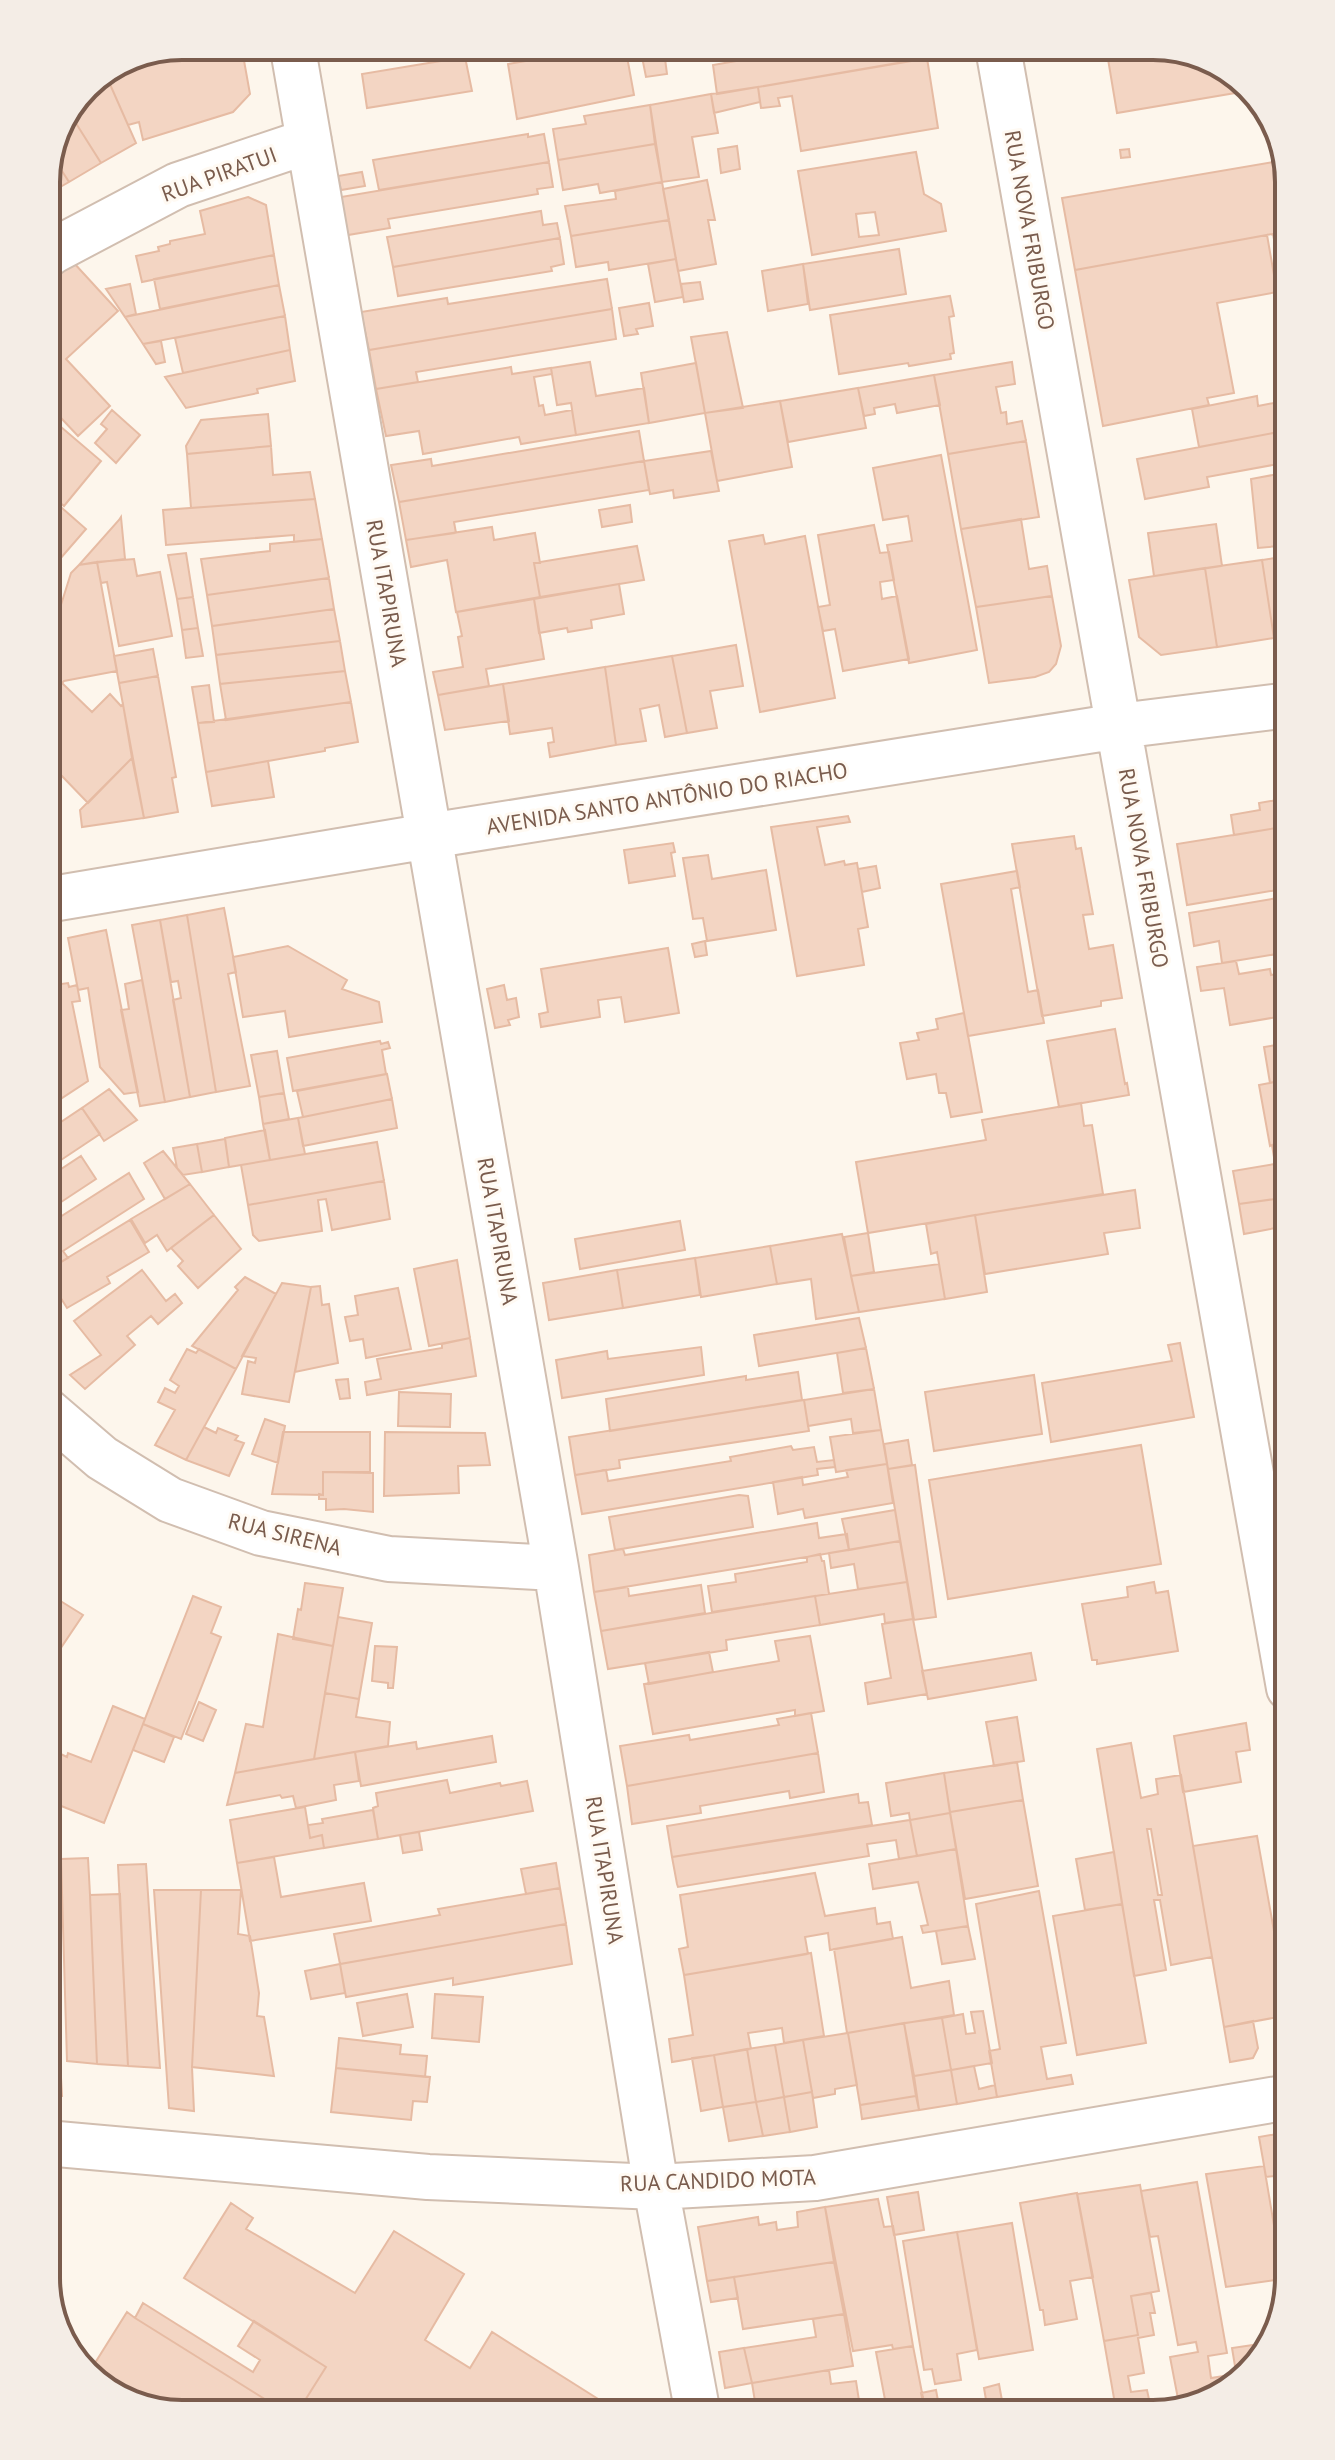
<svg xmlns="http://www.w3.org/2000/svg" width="1335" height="2460" viewBox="0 0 1335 2460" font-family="'PT Sans',sans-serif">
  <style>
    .building { fill: #f3d5c3; stroke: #e6bba3; stroke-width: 2; fill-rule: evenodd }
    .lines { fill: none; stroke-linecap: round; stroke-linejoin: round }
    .minor-casing { stroke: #d1beb0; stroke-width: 48 }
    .minor { stroke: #fff; stroke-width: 44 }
    .labels { text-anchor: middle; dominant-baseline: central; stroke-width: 6; stroke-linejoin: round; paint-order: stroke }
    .street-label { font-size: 22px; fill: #7a5c4d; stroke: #fffaf3 }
    .rim { fill: none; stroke: #7a5c4d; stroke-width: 4 }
  </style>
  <rect width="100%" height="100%" fill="#fdf6ec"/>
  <path class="building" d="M1163 46 1229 69 1247 91 1117 113 1106 47Z
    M959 48V53L717 94 713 65 782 53 781 50Z
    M626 51 634 95 517 119 508 64 579 52Z
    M664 51 667 74 646 77 641 52Z
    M243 55 250 94 233 112 143 140 139 122 128 125 105 73 130 56 132 59 141 56Z
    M465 57 472 91 367 108 362 74Z
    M927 58 938 128 801 151 792 96 778 98 780 106 761 108 758 87Z
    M105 73 136 143 101 163 72 117 86 85Z
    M758 87 760 102 714 113 711 94Z
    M711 94 718 133 692 137 699 177 662 182 650 105Z
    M650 105 655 144 558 160 553 129 586 124 584 116Z
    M72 117 101 163 69 182 53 157Z
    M528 134V137L544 134 549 162 379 190 373 160Z
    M655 144 662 182 600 193 598 184 563 190 558 160Z
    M737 146 740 169 721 173 718 149Z
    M1129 149 1130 157 1121 158 1120 150Z
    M916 152 924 194 941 204 946 231 812 255 798 171ZM875 212 879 235 859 237 856 214Z
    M53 157 69 182 46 195V173Z
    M1285 160 1289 182V231L1075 270 1062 198Z
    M549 162 553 187 537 189 538 194 388 219 390 228 348 235 341 197Z
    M362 172 365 186 341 190 338 176Z
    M707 180 715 220H708L716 264 678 271 663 189Z
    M662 182 669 220 571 236 565 206 616 199 615 191Z
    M248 197 266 205 274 255 142 282 136 256 159 251 158 247 170 244V241L205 234 200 211Z
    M541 211 543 225 557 223 560 238 393 267 387 237Z
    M669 220 676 259 609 270 608 262 576 267 571 236Z
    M1289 231V322L1273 234Z
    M1267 235 1277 292 1217 303 1234 393 1207 398 1209 405 1103 426 1075 270Z
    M560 238 564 264 551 267 552 271 398 296 393 267Z
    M899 249 906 294 810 310 803 264Z
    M274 255 279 285 160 309 154 279Z
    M676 259 683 297 655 302 648 264Z
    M73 262 118 311 66 359 110 406 78 436 46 402V287Z
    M803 264 808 304 768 311 762 271Z
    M607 279 612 309 369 350 361 312 447 298 448 304Z
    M700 282 703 299 684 302 681 284Z
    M130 284 136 314 125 317 106 289Z
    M279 285 285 316 143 344 125 317Z
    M950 296 954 316 949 317 954 353 950 354 951 359 909 366 908 363 839 374 830 315Z
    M649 303 653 326 636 329 638 334 624 336 619 308Z
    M612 309 616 339 416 372 418 382 376 389 369 350Z
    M285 316 290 350 183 373 175 338Z
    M727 332 743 408 705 413 691 337Z
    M161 341 165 362 156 364 143 344Z
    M290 350 295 381 257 389 258 393 186 408 165 377Z
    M590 362 596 396 644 388 649 423 576 435 571 403 557 405 551 368Z
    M1012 362 1015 384 996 387 1001 413 1006 412 1007 424 1022 421 1026 441 948 454 934 375Z
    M696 363 705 413 649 423 641 373Z
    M511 367 512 374 551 368 552 374 534 377 539 406 543 405 545 415 572 410 576 435 521 444 519 437 423 454 419 431 386 436 376 389Z
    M934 375 940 405 897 413 895 404 874 408 875 414 864 416 858 388Z
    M858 388 866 428 788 442 780 401Z
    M1257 396 1258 406 1289 400V430L1199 447 1192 409Z
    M780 401 792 467 717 481 705 413Z
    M112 410 140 435 116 463 95 443 107 429 101 424Z
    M268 414 271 446 187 454 186 446 201 420Z
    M54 421 101 461 64 506 46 491V426L49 428Z
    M1289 430V462L1207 477 1209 487 1145 499 1137 459Z
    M639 431 644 461 399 502 391 465 431 459 432 466Z
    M1026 441 1039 517 961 529 948 454Z
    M271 446 273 475 310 472 315 499 191 508 187 454Z
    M711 451 719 491 674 498 673 490 650 494 644 461Z
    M941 455 977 650 909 663 887 545 912 541 908 516 883 520 873 468Z
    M644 461 649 490 454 522 456 533 406 540 399 502Z
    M1289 472V545L1258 548 1251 479Z
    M46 494 86 529 46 575Z
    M315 499 322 539 294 542V535L166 545 163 510Z
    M630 505 632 522 602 527 599 510Z
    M121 517 125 559 79 565 119 520Z
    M1021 519 1029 569 1047 566 1052 596 976 607 961 529Z
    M1216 524 1222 566 1154 576 1148 533Z
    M874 525 880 553 889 552 894 580 880 582 882 599 897 596 909 659 843 671 835 629 823 631 818 607 830 605 818 535Z
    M492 527 494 540 535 533 540 563H534L540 597 456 612 447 560 411 567 406 540Z
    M763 535 765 544 805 536 835 698 760 712 729 541Z
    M322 539 329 578 207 595 201 559 270 551V544Z
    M637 546 644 580 540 597 534 563Z
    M186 553 193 597 177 599 168 555Z
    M1289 556V636L1274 638 1262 560Z
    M134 559 137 576 160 572 172 636 119 646 107 582 101 583 97 562Z
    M1262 560 1274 638 1217 647 1205 568Z
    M97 562 117 671 64 681 59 686 46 671V617L57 608H60L71 573 79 565Z
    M1205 568 1217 647 1161 655 1139 637 1129 580Z
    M329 578 334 609 212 626 207 595Z
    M619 584 624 614 591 620 592 628 568 632 567 628 539 633 534 599Z
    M1052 596 1061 646 1056 664 1049 672 1035 677 989 683 976 607Z
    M193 597 198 628 182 630 177 599Z
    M534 599 544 659 486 669 489 686 438 695 433 672 463 667 458 637 462 636 457 612Z
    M334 609 340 641 216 655 212 626Z
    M198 628 203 656 186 658 182 630Z
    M340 641 345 671 220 684 216 655Z
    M736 645 743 686 710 691 717 728 687 733 672 656Z
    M153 649 158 676 119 683 114 656Z
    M672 656 687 733 665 737 659 705 640 709 646 741 616 745 605 667Z
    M605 667 616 745 550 757 548 743 554 742 552 728 510 734 503 684Z
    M46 671 59 686 46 698Z
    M345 671 351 702 226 720 220 684Z
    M158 676 176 777 172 778 178 812 144 818 119 683Z
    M62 683 92 712 110 694 121 706 123 704 132 758 88 803 59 773 46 785V698Z
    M503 684 509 721 445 730 438 695Z
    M209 685 214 722 198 723 192 687Z
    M351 702 358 742 325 748V751L206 772 198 723Z
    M132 758 144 818 82 827 80 810Z
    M268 761 274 797 212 806 206 772Z
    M1289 798V826L1234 835 1231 815 1260 810 1259 803Z
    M848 816 850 822 817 827 825 865 844 861 845 865 857 863 868 927 858 929 864 965 797 976 771 827Z
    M1289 826V888L1187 905 1177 844Z
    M1074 836 1076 849 1081 848 1093 914 1083 915 1089 949 1113 945 1122 998 1101 1001V1006L1042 1016 1012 844Z
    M673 843 675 852 671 853 675 876 629 883 624 850Z
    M708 855 712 879 766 870 776 930 707 941 703 918 693 919 683 858Z
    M876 866 880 888 862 892 858 869Z
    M1017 871 1020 887 1011 889 1028 992 1038 990 1044 1023 968 1036 941 884Z
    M1289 896V952L1222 963 1219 941 1194 946 1189 913Z
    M224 908 236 972 228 974 250 1086 216 1092 187 915Z
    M187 915 216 1092 190 1097 173 1000 181 998 178 981 171 982 160 920Z
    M160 920 190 1097 165 1102 132 925Z
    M106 930 138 1092 124 1094 100 1067 88 988 78 990 68 938Z
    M705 941 707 955 695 957 692 944Z
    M288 946 347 980 342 989 379 1002 382 1022 289 1037 285 1011 243 1017 233 957Z
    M668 948 679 1013 625 1022 621 997 598 1000 600 1017 541 1027 539 1014 548 1012 541 969Z
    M1236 961 1239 974 1270 969 1271 975 1282 973 1281 965 1289 963V1015L1230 1025 1224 988 1201 991 1197 967Z
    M142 980 165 1102 140 1106 121 1010 129 1009 125 984Z
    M68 983 69 987 77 985 80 1001 72 1002 88 1081 62 1098 50 1080 46 1062V986Z
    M504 985 507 1000 516 998 519 1017 508 1020 510 1025 495 1028 487 989Z
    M964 1013 982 1112 951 1117 946 1093H939L936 1074 907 1079 900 1043 919 1040 917 1033 938 1029 936 1019Z
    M1115 1029 1125 1084 1127 1083 1129 1095 1059 1107 1047 1041Z
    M380 1041 381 1044 388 1042 390 1048 382 1050 386 1074 293 1091 287 1058Z
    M1289 1043V1079L1270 1083 1264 1047Z
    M277 1051 284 1093 259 1097 251 1055Z
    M387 1074 392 1099 303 1117 297 1091Z
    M1289 1079V1161L1275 1163 1272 1145 1270 1146 1259 1085Z
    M109 1089 137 1120 104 1141 82 1108Z
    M284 1093 289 1119 263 1124 259 1097Z
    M392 1099 397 1128 303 1146 298 1118Z
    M1081 1103 1084 1126 1092 1125 1103 1194 868 1233 856 1162 986 1140 982 1120Z
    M82 1108 100 1134 46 1170V1132Z
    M298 1118 305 1154 270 1160 263 1124Z
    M265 1130 270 1160 229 1167 225 1138Z
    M225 1139 229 1167 202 1172 197 1144Z
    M377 1142 384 1181 248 1205 241 1165Z
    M197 1144 202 1172 183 1175 177 1168 173 1148Z
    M163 1151 190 1184 165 1199 144 1163Z
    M81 1156 96 1179 46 1212V1179Z
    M1281 1163 1282 1170 1289 1169V1197L1239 1204 1233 1171Z
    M129 1173 144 1199 63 1251 68 1258 46 1271V1226Z
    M384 1181 390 1219 332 1230 326 1199 318 1200 322 1231 259 1241 253 1235 248 1205Z
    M190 1184 214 1215 167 1251 157 1235 145 1243 131 1219Z
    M1135 1190 1140 1228 1104 1233 1108 1254 985 1274 975 1215Z
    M1289 1197V1231L1282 1232 1281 1227 1244 1234 1239 1204Z
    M214 1215 241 1249 198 1288 178 1266 183 1261 171 1248Z
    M975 1215 987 1292 945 1299 937 1252 931 1254 926 1224Z
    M130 1220 149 1252 107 1277 110 1283 67 1308 57 1292 46 1299V1271Z
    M680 1221 685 1250 580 1269 575 1239Z
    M868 1233 874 1272 851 1276 844 1237Z
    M842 1234 859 1312 816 1319 811 1279 777 1284 770 1246Z
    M1289 1238V1277L1284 1278 1278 1240Z
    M770 1246 777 1284 701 1297 695 1258Z
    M695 1258 700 1295 623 1308 617 1270Z
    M457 1260 470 1338 429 1346 414 1269Z
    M939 1264 945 1299 859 1312 851 1276Z
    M142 1270 166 1301 175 1294 182 1303 158 1324 151 1316 127 1336 135 1345 85 1389 70 1375 101 1355 74 1321Z
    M617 1270 623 1308 549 1320 543 1283Z
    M245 1277 276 1294 236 1369 192 1346 238 1290 235 1287Z
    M282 1283 311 1287 289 1402 242 1394 248 1361 255 1363 256 1358 242 1356Z
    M320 1286 322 1305 329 1304 338 1363 295 1372 311 1287Z
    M398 1288 411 1349 366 1358 363 1339 350 1341 345 1317 358 1315 355 1296Z
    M859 1318 866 1348 759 1366 754 1335Z
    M470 1338 476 1376 367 1395 365 1382 381 1379 377 1359 442 1348V1344Z
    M1180 1343 1194 1417 1051 1442 1042 1383 1172 1361 1168 1345Z
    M701 1347 704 1375 562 1398 556 1360 607 1351 608 1359Z
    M866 1348 874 1389 843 1393 837 1353Z
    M187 1349 196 1353 199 1349 236 1369 186 1460 155 1445 175 1410 158 1402 165 1388 175 1393 179 1386 170 1380Z
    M798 1372 802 1400 610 1431 606 1399 746 1376V1380Z
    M1034 1375 1042 1434 934 1451 925 1392Z
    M348 1379 350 1398 340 1399 336 1380Z
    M874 1389 881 1430 853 1433 851 1419 808 1426 804 1400Z
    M399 1392 451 1394 450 1427 398 1426Z
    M804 1400 809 1431 619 1460 620 1468 575 1475 569 1437Z
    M265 1419 285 1426 278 1463 252 1454Z
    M204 1427 216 1433 218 1428 238 1436 235 1440 244 1443 229 1476 186 1460Z
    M881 1430 887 1464 836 1472 830 1437Z
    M283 1432H370V1472H323V1495L272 1494Z
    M385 1432 485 1433 490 1465 458 1466 459 1493 384 1496Z
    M908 1440 912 1465 888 1469 884 1444Z
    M1141 1445 1161 1564 948 1599 929 1480Z
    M791 1446 793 1450 814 1447 817 1462 834 1460 835 1467 817 1469 818 1475 582 1514 575 1475 606 1470 608 1481 731 1461 730 1457Z
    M887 1464 893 1503 805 1518 803 1509 778 1514 773 1482 802 1477 803 1485 848 1477 846 1470Z
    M915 1465 936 1617 914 1620 888 1469Z
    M323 1472 373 1473V1512L344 1509 326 1510V1499H319V1494L323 1495Z
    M739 1495 748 1496 753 1527 615 1550 609 1517Z
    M895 1510 900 1541 849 1550 842 1519Z
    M817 1523 819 1538 847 1534 849 1550 594 1592 589 1555 623 1549 625 1555Z
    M900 1541 907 1582 858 1589 854 1564 831 1568 829 1553Z
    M820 1554 822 1561H824L829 1594 712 1612 708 1586 736 1582 735 1574 807 1562V1557Z
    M907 1582 913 1619 885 1623 884 1614 820 1625 815 1596Z
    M1154 1582 1156 1593 1168 1591 1178 1651 1097 1664V1660H1092L1082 1604 1128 1597 1127 1587Z
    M305 1583 343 1588 333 1646 293 1639 298 1609 301 1610Z
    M701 1585 705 1613 601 1631 594 1592 628 1587 629 1596Z
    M46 1592 83 1615 52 1661 46 1657Z
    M193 1596 221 1607 211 1633 221 1637 181 1739 143 1724Z
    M815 1596 820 1625 726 1640 727 1650 608 1669 601 1631Z
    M338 1617 372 1623 359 1699 325 1693Z
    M913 1619 927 1694 868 1704 865 1683 891 1678 882 1624Z
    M278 1634 333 1646 314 1759 235 1773 246 1724 263 1727Z
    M810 1636 824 1711 795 1716V1710L653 1734 644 1684 779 1661 775 1641Z
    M375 1646 397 1647 393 1688H388V1683L372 1681Z
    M709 1652 713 1672 649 1684 645 1663Z
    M1031 1653 1036 1680 928 1699 922 1671Z
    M325 1693 359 1699 356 1717 390 1722 388 1746 314 1759Z
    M199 1702 216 1710 203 1741 186 1734Z
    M113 1706 145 1719 104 1823 46 1800V1747L67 1757 68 1753 91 1762Z
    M811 1713 818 1753 627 1786 620 1746 689 1735 690 1740 779 1725 777 1719Z
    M1017 1717 1024 1761 994 1766 986 1722Z
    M1246 1723 1250 1750 1236 1752 1241 1782 1183 1792 1174 1736Z
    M143 1724 174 1737 164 1762 133 1750Z
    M492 1736 496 1762 361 1786 355 1752 416 1742 417 1749Z
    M1131 1743 1141 1798 1158 1794 1156 1779 1181 1775 1212 1957 1171 1965 1160 1900H1154L1166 1970 1134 1976 1097 1749ZM1147 1829H1151L1162 1895H1158Z
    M355 1752 359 1781 334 1785 336 1800 296 1808 293 1796 282 1798 280 1795 227 1805 235 1773Z
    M818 1753 824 1792 790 1798 789 1791 700 1806 701 1813 632 1824 627 1786Z
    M1017 1762 1023 1800 950 1812 944 1773Z
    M944 1773 950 1813 910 1820 909 1813 891 1816 886 1783Z
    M447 1780 450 1793 500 1783 501 1786 527 1781 533 1811 378 1839 373 1808 378 1806 376 1793Z
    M858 1794 859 1803 868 1802 872 1825 672 1857 667 1826Z
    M1023 1800 1038 1886 965 1899 950 1812Z
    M305 1807 310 1838 322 1835 324 1848 237 1863 230 1820Z
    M373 1810 378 1839 324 1848 322 1835 310 1838 308 1825 323 1823 322 1819Z
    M950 1813 956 1849 917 1856 910 1820Z
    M910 1820 917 1856 899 1859 896 1840 867 1844 869 1856 678 1887 677 1884 672 1857Z
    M419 1832 422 1850 403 1853 400 1835Z
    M1257 1836 1289 2015 1224 2027 1193 1846Z
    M956 1849 968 1926 923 1933 921 1926 928 1925 918 1882 873 1889 869 1864Z
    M1114 1852 1122 1904 1085 1910 1076 1859Z
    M274 1857 281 1897 364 1883 371 1921 250 1941 237 1863Z
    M88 1858 90 1895 97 2064 67 2061 61 1859Z
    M556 1863 560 1888 526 1894 521 1869Z
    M146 1864 151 1939 160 2068 128 2066 118 1865Z
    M815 1873 825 1916 875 1908 877 1924 890 1922 893 1939 830 1950 828 1933 805 1937 808 1954 684 1975 679 1949 688 1947 680 1895Z
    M560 1888 566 1924 340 1964 334 1934 440 1915 438 1909Z
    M154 1890H201L192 2067 194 2111 169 2108Z
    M201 1890H241L238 1934 250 1936 259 1993 257 2016 264 2017 274 2076 192 2067Z
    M1039 1891 1066 2043 1041 2047 1047 2079 1071 2075 1073 2084 997 2097 989 2051 1000 2049 976 1904Z
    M120 1894 122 1942 128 2066 97 2064 90 1895Z
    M1122 1904 1146 2043 1077 2055 1053 1916Z
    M566 1924 572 1964 453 1985V1978L346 1997 340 1964Z
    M968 1926 975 1959 942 1964 936 1931Z
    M902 1937 911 1988 949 1981 954 2015 847 2033 834 1949Z
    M46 1948 48 1950 50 2059H46Z
    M811 1953 824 2036 784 2043 782 2028 748 2033 751 2049 672 2062 669 2039 693 2035 684 1975Z
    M340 1964 345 1993 311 1999 305 1971Z
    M407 1994 413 2027 363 2036 357 2003Z
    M435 1994 483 1997 479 2042 432 2038Z
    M983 2011 992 2063 951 2070 942 2018 963 2014 966 2034 975 2033 971 2012Z
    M942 2018 951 2070 914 2076 904 2023Z
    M1253 2021 1258 2048 1253 2058 1230 2062 1224 2027Z
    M904 2023 916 2096 860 2105 848 2033Z
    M848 2033 857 2085 835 2089V2094L813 2098 803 2040Z
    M339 2038 401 2045 400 2054 427 2056 425 2077 336 2068Z
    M803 2040 812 2092 784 2097 775 2045Z
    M775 2045 784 2097 756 2102 747 2049Z
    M747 2049 756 2102 723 2107 714 2055Z
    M714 2055 723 2107 701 2111 692 2058Z
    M46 2059 60 2060 62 2096 46 2095Z
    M974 2066 979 2089 995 2085 997 2097 957 2104 951 2070Z
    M336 2068 430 2077 427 2102 413 2101 411 2120 331 2112Z
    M951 2070 957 2104 919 2110 914 2076Z
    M812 2092 817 2127 790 2132 784 2097Z
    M916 2096 919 2110 862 2119 860 2105Z
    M784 2097 790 2132 763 2136 756 2102Z
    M756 2102 763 2136 729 2141 723 2107Z
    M1289 2132V2277L1283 2278 1275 2233 1283 2231 1274 2176 1266 2177 1259 2137Z
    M1264 2166 1283 2279 1226 2287 1206 2174Z
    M1197 2182 1227 2353 1208 2356 1211 2378 1237 2374V2378L1206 2404H1179L1170 2357 1198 2352 1196 2342 1178 2345 1158 2236 1150 2237 1141 2191Z
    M1140 2185 1159 2291 1131 2296 1138 2335 1104 2341 1077 2194Z
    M918 2192 924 2230 894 2235 887 2197Z
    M1077 2193 1093 2277 1070 2281 1077 2319 1045 2325 1043 2310H1040L1020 2203Z
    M878 2199 884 2227 893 2226 913 2346 893 2349 892 2345 853 2351 825 2207Z
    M231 2203 253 2218 246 2229 355 2293 394 2231 464 2274 425 2340 470 2368 492 2332 614 2409 297 2413 326 2367 184 2278Z
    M825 2207 834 2262 707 2281 698 2227 758 2217 759 2225 776 2222 777 2230 798 2227 797 2212Z
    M1012 2223 1033 2350 979 2359 957 2232Z
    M957 2232 977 2350 957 2354 961 2380 935 2384 932 2369 924 2370 903 2241Z
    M834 2262 844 2314 743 2329 734 2277Z
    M734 2277 738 2298 711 2302 707 2281Z
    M1151 2293 1155 2313H1150L1154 2335 1138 2338 1144 2373 1128 2376 1131 2392 1147 2390 1150 2404H1115L1104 2341 1138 2335 1131 2296Z
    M143 2303 253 2372 260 2360 238 2346 254 2321 326 2367 297 2413H287L135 2318Z
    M127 2312 135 2318 287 2413 173 2414 106 2391 90 2371Z
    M844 2314 853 2366 752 2383 744 2348 816 2337 813 2319Z
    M1260 2344 1262 2357 1237 2378 1232 2348Z
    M913 2346 923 2398 886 2405 876 2352Z
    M744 2348 752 2383 725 2388 719 2352Z
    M829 2370 831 2384 856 2381 860 2407 756 2408 752 2383Z
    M999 2384 1003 2406H987L984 2388Z
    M936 2390 939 2406H924L921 2393Z
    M923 2398 924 2406 896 2407V2403Z"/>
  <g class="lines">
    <defs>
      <path id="minor" d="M998 48 1289 1688
        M294 55 556 1568 656 2187 697 2409
        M46 256 53 251 178 185 309 141
        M46 900 429 836 1119 726 1289 705
        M46 1410 102 1458 170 1500 261 1533 389 1559 556 1568
        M46 2143 428 2177 656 2187 815 2178 1289 2097"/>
    </defs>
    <use href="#minor" class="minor-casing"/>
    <use href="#minor" class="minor"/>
  </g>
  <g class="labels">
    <g class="street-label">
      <text transform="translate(219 174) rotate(-20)">RUA PIRATUI</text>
      <text transform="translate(1030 230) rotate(80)">RUA NOVA FRIBURGO</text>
      <text transform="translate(387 593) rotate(80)">RUA ITAPIRUNA</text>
      <text transform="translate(667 798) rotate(-9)">AVENIDA SANTO ANTÔNIO DO RIACHO</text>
      <text transform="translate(1144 868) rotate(80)">RUA NOVA FRIBURGO</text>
      <text transform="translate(498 1231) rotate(80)">RUA ITAPIRUNA</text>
      <text transform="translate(285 1534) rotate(14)">RUA SIRENA</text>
      <text transform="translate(605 1870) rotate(81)">RUA ITAPIRUNA</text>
      <text transform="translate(718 2180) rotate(-2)">RUA CANDIDO MOTA</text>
    </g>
  </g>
  <path d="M0 0H1335V2460H0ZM182 60H1153A122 122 0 0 1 1275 182V2278A122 122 0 0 1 1153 2400H182A122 122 0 0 1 60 2278V182A122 122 0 0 1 182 60Z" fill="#f4ede6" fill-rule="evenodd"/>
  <path class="rim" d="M182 60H1153A122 122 0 0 1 1275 182V2278A122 122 0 0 1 1153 2400H182A122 122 0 0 1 60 2278V182A122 122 0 0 1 182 60Z"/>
</svg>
